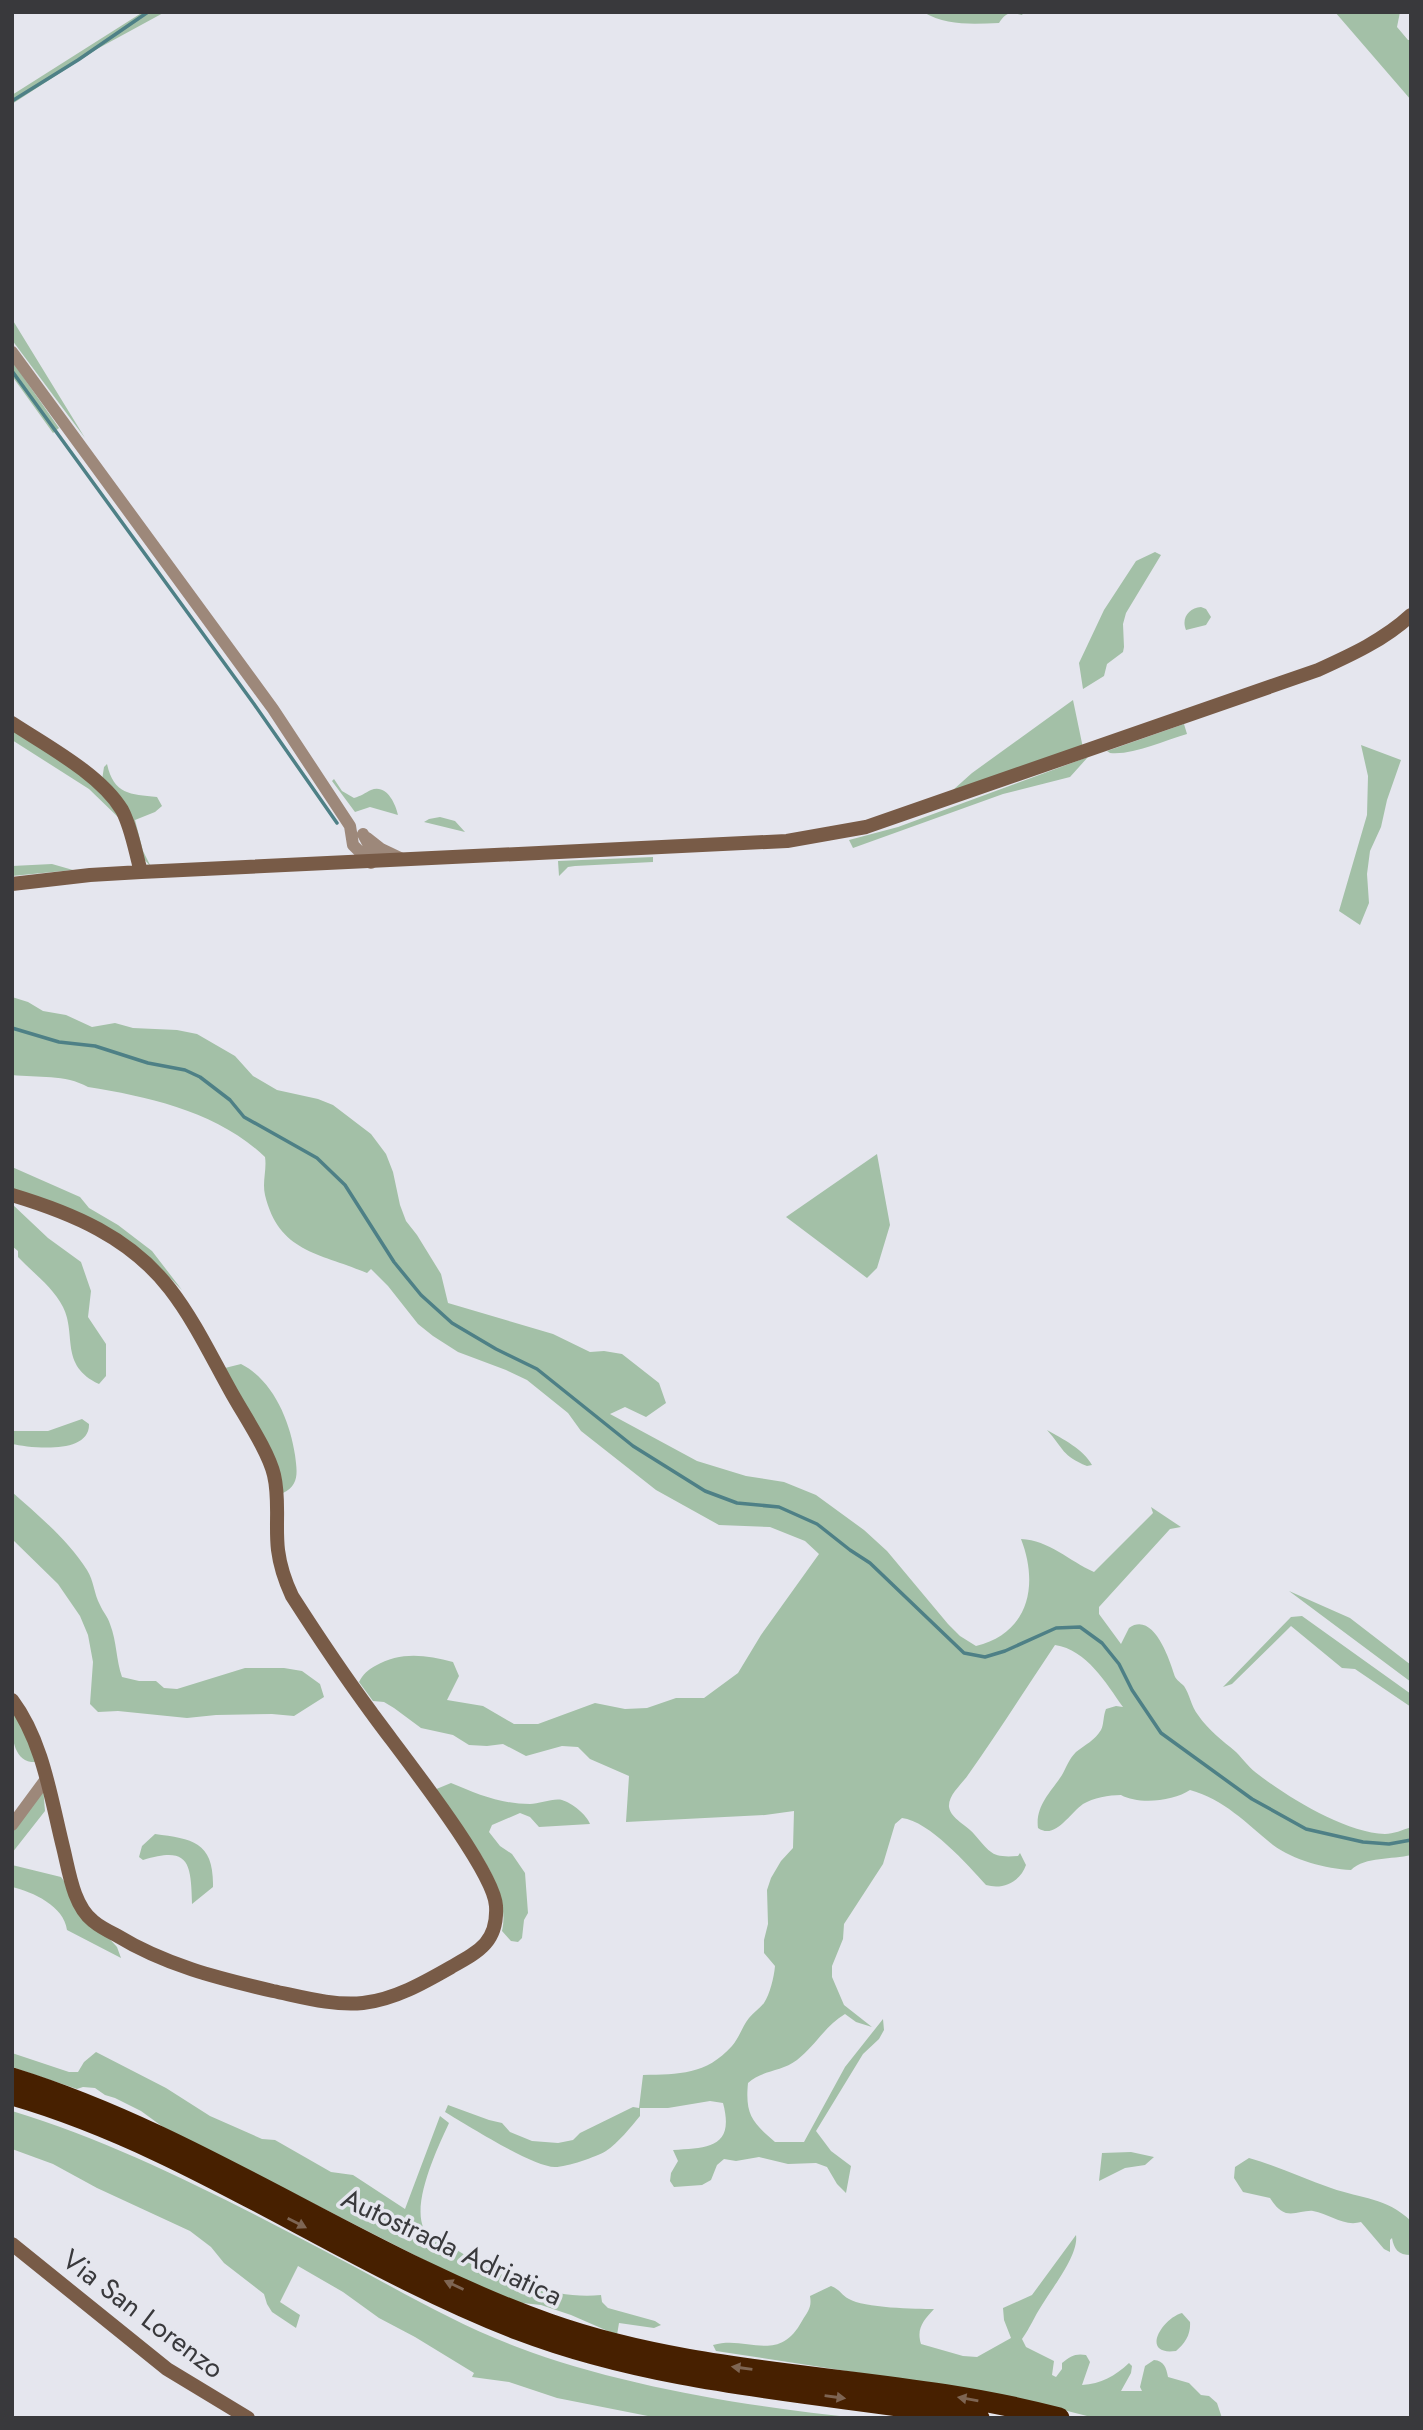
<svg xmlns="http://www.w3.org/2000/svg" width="1423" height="2430" viewBox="0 0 1423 2430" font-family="Jost,sans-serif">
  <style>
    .green { fill: #a3c0a7 }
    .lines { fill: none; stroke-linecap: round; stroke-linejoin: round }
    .stream { stroke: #4e8086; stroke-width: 3.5 }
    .street { stroke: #9d887a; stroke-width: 12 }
    .secondary { stroke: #785b47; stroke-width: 14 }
    .highway { stroke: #472000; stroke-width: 21 }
    .oneway { fill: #7e6553 }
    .labels { text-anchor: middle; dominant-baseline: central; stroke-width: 7; stroke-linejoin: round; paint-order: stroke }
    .street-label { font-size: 28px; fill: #39393c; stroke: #e5e6ee }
  </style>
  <rect width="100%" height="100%" fill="#e5e6ee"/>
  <path class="green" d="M143 12H165L97 49 12 104V95Z
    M923 12H1024L1022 15C1010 12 1006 12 999 23 972 24 947 26 923 12Z
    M1335 12H1400L1397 27 1408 40H1411V100Z
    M12 319 85 438 12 340Z
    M12 361 59 428 53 433 12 376Z
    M1155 552 1161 555 1126 613 1123 624 1124 647 1123 652 1107 664 1104 676 1083 689 1079 663 1104 610 1136 561Z
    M1201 607 1206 609 1211 617 1206 625 1186 630C1181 618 1189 608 1201 607Z
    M1073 700 1083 748 953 790 972 773Z
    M1184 724 1187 734C1162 741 1135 755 1110 753L1107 751Z
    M12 729C51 755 96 778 120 819L89 789 12 740Z
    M1361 745 1401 760 1387 800 1381 827 1370 851 1367 874 1369 903 1360 925 1339 911 1367 815 1368 776Z
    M1088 757 1070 777 1003 794 853 848 849 840 898 827Z
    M107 764C114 795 130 794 157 797L162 806 155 812 135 820 143 851 151 867 143 858 102 780 104 767Z
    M334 779 342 791 354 798C361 796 365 793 371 790 386 784 395 802 398 815L370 807 355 812 332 781Z
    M440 817 455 821 465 832 424 822 429 819Z
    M653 857V862L575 866 568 867 559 876 558 861Z
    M52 864 73 870 12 876V866Z
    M12 997 28 1002 43 1011 66 1015 92 1027 115 1023 133 1028 177 1030 197 1034 235 1056 253 1076 277 1090 318 1099 333 1105 371 1134 386 1154 393 1172 400 1205 406 1221 417 1235 441 1274 448 1303 553 1334 590 1352 604 1351 622 1354 659 1383 666 1403 646 1417 625 1407 610 1414 697 1461 746 1476 784 1482 816 1495 864 1530 887 1551 948 1624 960 1636 976 1646C1029 1633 1039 1585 1021 1539 1049 1540 1069 1561 1094 1572L1153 1513 1151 1507 1181 1527 1170 1529 1099 1607V1614L1121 1644 1129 1628C1153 1611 1169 1658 1174 1674 1175 1679 1180 1682 1184 1686 1190 1695 1191 1706 1198 1715 1209 1731 1222 1740 1236 1752 1244 1760 1250 1769 1259 1775 1289 1798 1346 1833 1385 1834 1393 1834 1403 1830 1411 1827V1855C1392 1860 1366 1856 1351 1870 1326 1869 1293 1860 1273 1845 1246 1823 1225 1800 1190 1790 1174 1801 1139 1805 1121 1795 1109 1795 1093 1798 1083 1804 1069 1814 1055 1840 1038 1828 1035 1806 1051 1792 1062 1775 1067 1766 1069 1759 1076 1752 1085 1745 1095 1740 1101 1730 1104 1724 1103 1716 1106 1709L1116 1706 1123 1707C1106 1683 1087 1650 1055 1645 1026 1688 998 1733 968 1775 962 1784 948 1795 949 1807 951 1819 967 1825 974 1834 991 1853 991 1858 1018 1856L1020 1853 1026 1865C1020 1882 1003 1890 986 1885 968 1865 929 1821 902 1818L895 1824 883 1864 844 1924 843 1939 832 1966V1977L844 2005 872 2027 856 2022 845 2014C826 2025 815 2046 797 2060 781 2072 762 2070 748 2083 745 2115 752 2122 775 2142H804L845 2067 883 2019 884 2030 879 2039 863 2054 816 2131 831 2151 851 2166 846 2193 837 2184 827 2167 816 2163 788 2164 759 2157 736 2161 724 2159 717 2165 711 2180 702 2185 674 2187 670 2181 671 2173 678 2161 673 2150C708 2148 735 2148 723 2103L710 2101 668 2108H640V2116C631 2127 618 2143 606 2151 596 2157 567 2167 555 2167 533 2167 467 2125 445 2112L448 2105 489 2120 502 2123 510 2132 532 2141 558 2143 573 2140 580 2133 633 2107 639 2108 643 2075C679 2074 706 2075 732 2046 739 2038 742 2027 749 2018 753 2013 760 2008 764 2003 770 1994 774 1977 775 1966L764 1953V1940L768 1924 767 1890 771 1878 781 1861 793 1848 794 1811 765 1815 626 1822 629 1776 590 1759 578 1747 562 1746 526 1756 503 1744 487 1746 469 1745 453 1735 421 1728 394 1708 384 1702 373 1701 359 1682C363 1674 368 1670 375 1666 401 1651 426 1655 453 1662L459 1676 447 1700 483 1706 514 1724H538L595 1703 625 1709 647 1708 676 1698H704L738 1673 761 1635 819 1554 805 1541 770 1527 719 1525 656 1490 581 1431 568 1413 527 1380 506 1370 458 1352 433 1336 418 1324 388 1286 371 1269 367 1273C320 1253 279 1253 265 1195 262 1182 267 1169 265 1157 218 1112 150 1097 88 1087 65 1074 38 1078 12 1075Z
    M877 1154 890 1225 877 1268 867 1278 786 1217Z
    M12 1167 80 1197 89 1208 118 1225 152 1251 182 1290 162 1270 12 1191Z
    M12 1204 48 1238 81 1262 91 1291 88 1317 106 1344V1376L99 1384C59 1365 77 1335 63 1307 53 1287 33 1273 18 1257V1251L12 1246Z
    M241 1364C273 1380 290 1421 295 1455 297 1471 300 1485 283 1493L225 1368Z
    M82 1419 89 1424C90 1455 31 1448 12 1444V1431H48Z
    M1047 1430C1063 1439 1083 1449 1092 1465L1087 1466C1062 1456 1064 1449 1047 1430Z
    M12 1492C38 1515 68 1540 87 1570 94 1581 94 1594 100 1605 103 1612 108 1617 110 1624 117 1642 116 1660 122 1677L139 1681H156L164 1688 177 1689 245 1668H284L302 1671 320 1684 324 1697 294 1716 272 1714 216 1715 187 1718 118 1711 98 1712 90 1704 93 1662 88 1635 80 1616 58 1584 12 1539Z
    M1289 1591 1350 1618 1411 1665V1682Z
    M1302 1616 1411 1694V1707L1355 1669 1342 1668 1291 1626 1232 1684 1223 1687 1291 1617Z
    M12 1705 37 1762C8 1764 12 1724 12 1705Z
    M451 1783C477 1794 501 1804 530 1804 539 1804 553 1798 562 1800 572 1803 587 1815 590 1824L539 1827 530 1817 520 1813 492 1825 489 1832 500 1846 512 1854 525 1873 528 1913 524 1920 522 1938 518 1942 511 1941 502 1931C513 1883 460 1827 434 1790Z
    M43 1787 45 1811 12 1853V1828Z
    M155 1834C193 1839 214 1842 213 1887L192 1904C191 1862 189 1846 143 1860L139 1857 142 1846Z
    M12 1865 61 1877 94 1922 117 1947 121 1958 67 1930C64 1906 33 1892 12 1887Z
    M96 2052 166 2088 210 2116 262 2139 275 2140 331 2172 353 2175 405 2209 440 2116 449 2123C438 2147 411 2203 424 2229 477 2264 536 2301 601 2295L602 2302 608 2308 655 2321 661 2325 654 2328 619 2323 617 2335 571 2315 541 2305 513 2302 448 2272 163 2127 141 2111 115 2098 105 2095 95 2088 83 2087 77 2089 12 2067V2053L69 2072H78L84 2062Z
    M12 2111C133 2148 244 2209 355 2267 407 2295 461 2326 517 2347 620 2386 749 2407 859 2418H658L557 2398 509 2382 472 2377 474 2373 415 2337 379 2318 343 2292 298 2266 280 2302 300 2315 296 2328 272 2312 267 2304 264 2294 224 2263 211 2247 190 2231 97 2188 53 2164 12 2149Z
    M1131 2152 1154 2157 1145 2165 1125 2168 1099 2181 1102 2153Z
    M1249 2158C1277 2166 1304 2179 1331 2188 1362 2199 1386 2197 1411 2221V2255C1398 2255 1394 2249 1392 2238L1390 2240V2252L1384 2249 1361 2222C1344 2227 1330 2214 1313 2211 1305 2210 1295 2215 1286 2213 1278 2210 1274 2204 1270 2198L1243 2192 1234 2178 1235 2167Z
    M1076 2235C1079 2255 1052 2288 1042 2305 1034 2317 1030 2328 1022 2339L1026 2347 1054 2361 1052 2375 1056 2377 1062 2369V2363C1070 2356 1076 2353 1086 2355L1090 2362 1082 2385C1101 2384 1115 2376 1129 2363L1132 2366 1131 2373 1121 2391H1142L1140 2387 1145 2366 1154 2360C1164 2361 1166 2367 1168 2377L1189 2383 1201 2395 1209 2396 1217 2403 1222 2418H1095L1020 2399 944 2386 716 2351 713 2345C748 2335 778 2365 802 2321 808 2311 812 2308 810 2296L831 2286C841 2290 841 2295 849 2299 863 2308 917 2309 934 2309 924 2320 916 2328 921 2344L963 2356 977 2357 1011 2338 1004 2320 1003 2308 1032 2295Z
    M1182 2313 1190 2322C1191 2334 1185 2344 1176 2351 1140 2356 1161 2319 1182 2313Z"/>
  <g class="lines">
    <path class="stream" d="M12 101 78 60 148 12
      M12 371 254 704 337 823
      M12 1028 59 1042 95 1046 148 1063 185 1070 200 1077 230 1100 244 1117 317 1158 345 1185 394 1262 421 1295 452 1323 496 1349 537 1369 633 1446 705 1491 737 1503 779 1507 817 1524 850 1550 870 1563 964 1653 985 1657 1005 1651 1056 1628 1080 1627 1102 1643 1119 1664 1132 1690 1161 1733 1252 1799 1306 1829 1363 1842 1389 1844 1411 1840"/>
    <path class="street" d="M12 352 273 709 350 826 353 845 371 863 373 853 363 834
      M367 838 381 849 402 859
      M12 1825 46 1779"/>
    <path class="secondary" d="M12 723C47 746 100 774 122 810 132 829 135 851 141 872
      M12 884 90 875 141 872 787 841 866 827 1318 670C1351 655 1384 640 1411 615
      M12 1195C72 1213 130 1237 170 1289 194 1320 211 1356 230 1390 243 1414 268 1450 274 1475 280 1500 275 1525 278 1550 280 1566 285 1581 292 1596 317 1635 343 1674 371 1712 396 1747 494 1869 496 1906 498 1941 480 1951 453 1966 425 1982 396 1999 363 2003 333 2006 302 1997 273 1991 217 1978 165 1965 116 1935 108 1931 100 1927 93 1921 73 1905 69 1871 63 1847 51 1799 43 1741 12 1700
      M12 2244 167 2369 248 2418"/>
    <path class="highway" d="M12 2078C202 2137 363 2258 549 2324 713 2382 891 2373 1059 2418
      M12 2095C192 2147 345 2263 519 2330 666 2386 825 2392 979 2418"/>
  </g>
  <defs><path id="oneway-solid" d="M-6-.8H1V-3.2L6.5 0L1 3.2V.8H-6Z" transform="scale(1.75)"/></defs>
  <g class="oneway">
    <use href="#oneway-solid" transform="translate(297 2223) rotate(27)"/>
    <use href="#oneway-solid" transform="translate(454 2285) rotate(-155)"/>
    <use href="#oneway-solid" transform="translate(742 2368) rotate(-172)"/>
    <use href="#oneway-solid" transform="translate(835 2397) rotate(8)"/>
    <use href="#oneway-solid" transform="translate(968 2399) rotate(-170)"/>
  </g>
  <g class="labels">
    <g class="street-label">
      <text transform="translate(452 2247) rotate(25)">Autostrada Adriatica</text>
      <text transform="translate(143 2314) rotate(37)">Via San Lorenzo</text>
    </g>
  </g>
  <rect width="1423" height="2430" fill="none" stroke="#39393c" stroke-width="28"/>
</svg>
